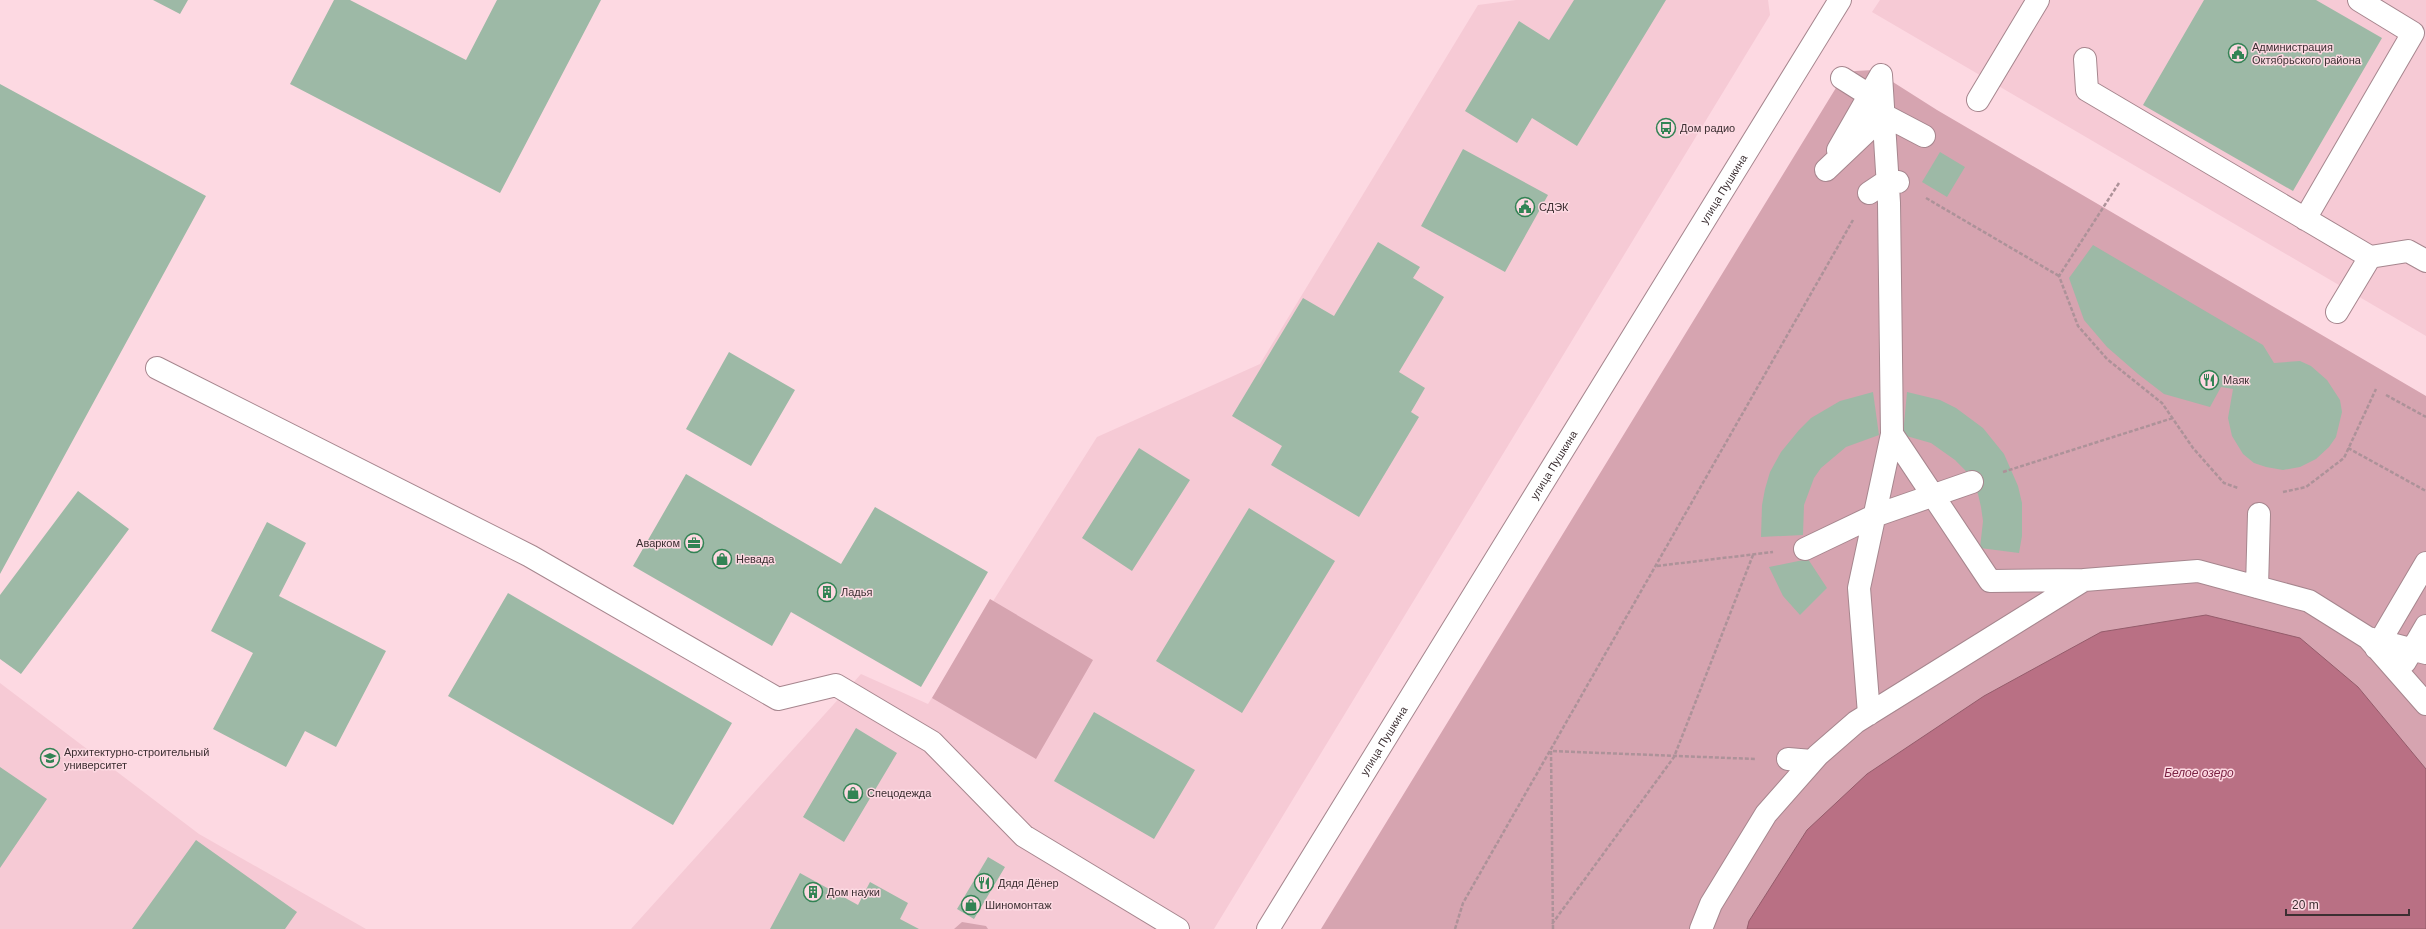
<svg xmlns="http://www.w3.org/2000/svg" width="2426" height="929" viewBox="0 0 2426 929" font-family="Arial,sans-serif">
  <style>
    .built { fill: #f6cad5 }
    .green { fill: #d6a4b0 }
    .water { fill: #b97084; stroke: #945c6b }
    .building { fill: #9db9a6 }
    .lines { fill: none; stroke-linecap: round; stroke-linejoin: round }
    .minor-casing { stroke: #a6868e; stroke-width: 24 }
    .major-casing { stroke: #a6868e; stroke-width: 24 }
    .path { stroke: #ad9299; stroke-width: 2.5; stroke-dasharray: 4 2; stroke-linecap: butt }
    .minor { stroke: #fff; stroke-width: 22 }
    .major { stroke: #fff; stroke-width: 22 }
    .labels { text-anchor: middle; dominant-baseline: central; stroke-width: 3; stroke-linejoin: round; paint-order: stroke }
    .poi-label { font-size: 11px; fill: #3c2f32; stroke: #fdd9e2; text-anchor: start }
    .street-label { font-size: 11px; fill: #3c2f32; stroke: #fdd9e2 }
    .water-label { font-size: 12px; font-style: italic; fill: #7b2243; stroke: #fdd9e2 }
  </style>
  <rect width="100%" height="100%" fill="#fdd9e2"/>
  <path class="built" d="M1516 0H1768L1770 15 1214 929H631L861 674 928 704 1097 437 1260 364 1478 5Z
    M1880 0H2426V336L1872 12Z
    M0 683 199 834 366 929H0Z"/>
  <path class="green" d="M1874 70 1937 110 2426 396V929H1321L1842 78 1855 71Z
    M990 599 1093 660 1036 759 932 698Z
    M962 922 986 926 988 929H954Z"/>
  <path class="water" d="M2206 615 2300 638 2358 687 2426 769V929H1747L1749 921 1807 830 1867 774 1984 696 2101 632Z"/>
  <path class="building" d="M153 0H188L180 14Z
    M334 0H350L466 60 497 0H601L500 193 290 84Z
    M1574 0H1666L1577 146 1532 118 1517 143 1465 111 1519 21 1549 40Z
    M2204 0H2316L2382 38 2293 191 2143 105Z
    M0 84 206 196 0 574Z
    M1463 149 1548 195 1505 272 1421 226Z
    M1940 152 1965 167 1947 197 1922 182Z
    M1378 242 1420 267 1413 278 1444 297 1399 372 1425 388 1411 412 1419 417 1359 517 1271 465 1282 446 1232 416 1303 298 1334 316Z
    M2093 245 2263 345 2274 363 2300 361 2311 366 2327 380 2340 400 2342 412 2336 437 2329 447 2316 459 2300 467 2283 470 2266 467 2254 463 2243 454 2232 436 2228 418 2233 389 2221 387 2210 407 2164 394 2138 374 2107 347 2084 320 2069 278Z
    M729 352 795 390 751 466 686 429Z
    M1873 392 1879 435 1846 447 1821 468 1814 478 1804 505 1803 535 1761 537 1762 505 1765 489 1770 472 1781 452 1799 430 1811 418 1840 401Z
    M1907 392 1940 400 1956 408 1983 428 2004 454 2018 486 2022 503V536L2019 553 1980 548 1983 521 1981 507 1978 494 1965 470 1955 460 1931 443 1903 435Z
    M1139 448 1190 480 1132 571 1082 538Z
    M686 474 841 564 875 507 988 572 921 687 791 612 772 646 633 566Z
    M78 491 129 529 21 674 0 659V595Z
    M1249 508 1335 561 1242 713 1156 661Z
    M267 522 306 543 279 596 386 651 336 747 305 731 286 767 213 729 253 653 211 631Z
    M1808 559 1827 588 1800 615 1783 596 1769 567Z
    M508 593 732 723 673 825 448 696Z
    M1094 712 1195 770 1154 839 1054 781Z
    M856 728 897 753 844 842 803 817Z
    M0 767 47 799 0 868Z
    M196 840 297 912 285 929H132Z
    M988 857 1005 867 974 919 957 909Z
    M800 873 858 905 870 882 908 903 900 919 919 929H770Z"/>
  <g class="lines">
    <defs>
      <path id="minor" d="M2085 59 2087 90 2370 257
        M1842 78 1869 95
        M1978 100 2038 0
        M1838 150 1881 75
        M1826 170 1884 115 1924 136
        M1869 193 1887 181 1898 182
        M2305 219 2413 33 2359 0
        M2337 312 2370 257 2408 251 2426 261
        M157 368 530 556 778 699 836 685 932 742 1024 836 1178 929
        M1892 434 1990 581 2084 580
        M1805 549 1874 516 1972 482
        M2257 587 2259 514
        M2368 638 2426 653
        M2376 648 2426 563
        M2405 662 2426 626
        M1869 714 1859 588 1892 434 1889 203 1881 75
        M1788 759 1812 761
        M1701 929 1711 904 1766 814 1818 755 1856 722 2084 580 2198 571 2309 601 2368 638 2426 704"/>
      <g id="major">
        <path id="s1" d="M1268 929 1840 0"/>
      </g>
    </defs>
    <use href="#minor" class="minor-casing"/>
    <use href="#major" class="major-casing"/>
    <path class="path" d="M2119 183 2059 276 2078 326 2107 359 2162 403 2193 448 2224 483 2238 488
      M1926 198 2059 276
      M2386 395 2426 417
      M2348 448 2426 491
      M2003 472 2173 418
      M2283 492 2306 487 2344 458 2376 389
      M1657 566 1773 552
      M1552 924 1674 757 1753 555
      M1455 929 1463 903 1853 220
      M1553 929 1551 751 1755 759"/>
    <use href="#minor" class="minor"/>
    <use href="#major" class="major"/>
  </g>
  <defs>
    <symbol id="civic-ring" viewBox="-11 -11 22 22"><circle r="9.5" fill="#fdd9e2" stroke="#328354" stroke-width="1.5"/><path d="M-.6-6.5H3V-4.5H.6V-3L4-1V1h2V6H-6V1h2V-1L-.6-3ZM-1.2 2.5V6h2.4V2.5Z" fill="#328354"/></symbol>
    <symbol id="bus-ring" viewBox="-11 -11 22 22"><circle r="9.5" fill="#fdd9e2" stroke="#328354" stroke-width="1.5"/><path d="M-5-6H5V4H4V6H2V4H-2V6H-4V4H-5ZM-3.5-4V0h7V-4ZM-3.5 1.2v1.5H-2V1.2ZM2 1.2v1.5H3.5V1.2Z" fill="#328354"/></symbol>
    <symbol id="restaurant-ring" viewBox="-11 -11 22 22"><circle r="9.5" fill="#fdd9e2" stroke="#328354" stroke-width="1.5"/><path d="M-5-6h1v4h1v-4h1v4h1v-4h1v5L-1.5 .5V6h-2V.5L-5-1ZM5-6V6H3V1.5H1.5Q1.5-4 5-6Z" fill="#328354"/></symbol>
    <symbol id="office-ring" viewBox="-11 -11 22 22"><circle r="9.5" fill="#fdd9e2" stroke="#328354" stroke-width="1.5"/><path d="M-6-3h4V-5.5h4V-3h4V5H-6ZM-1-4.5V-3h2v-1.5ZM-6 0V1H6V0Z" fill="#328354"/></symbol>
    <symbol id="shop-ring" viewBox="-11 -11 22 22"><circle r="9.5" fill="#fdd9e2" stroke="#328354" stroke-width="1.5"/><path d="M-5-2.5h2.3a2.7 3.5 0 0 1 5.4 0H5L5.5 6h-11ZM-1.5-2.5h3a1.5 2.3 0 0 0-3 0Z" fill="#328354"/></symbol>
    <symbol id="building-ring" viewBox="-11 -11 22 22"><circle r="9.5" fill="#fdd9e2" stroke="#328354" stroke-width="1.5"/><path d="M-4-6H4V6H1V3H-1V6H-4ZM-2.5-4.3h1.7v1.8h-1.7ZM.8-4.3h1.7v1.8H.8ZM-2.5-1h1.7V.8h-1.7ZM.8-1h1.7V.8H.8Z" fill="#328354"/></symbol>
    <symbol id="university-ring" viewBox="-11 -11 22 22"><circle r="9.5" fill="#fdd9e2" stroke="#328354" stroke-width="1.5"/><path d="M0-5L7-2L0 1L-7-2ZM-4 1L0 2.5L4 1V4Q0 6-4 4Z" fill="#328354"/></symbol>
  </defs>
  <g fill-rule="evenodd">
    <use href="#civic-ring" x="2227" y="42" width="22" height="22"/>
    <use href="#bus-ring" x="1655" y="117" width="22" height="22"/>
    <use href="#civic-ring" x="1514" y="196" width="22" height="22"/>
    <use href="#restaurant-ring" x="2198" y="369" width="22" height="22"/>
    <use href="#office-ring" x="683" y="532" width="22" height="22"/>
    <use href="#shop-ring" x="711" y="548" width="22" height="22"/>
    <use href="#building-ring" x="816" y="581" width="22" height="22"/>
    <use href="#university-ring" x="39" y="747" width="22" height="22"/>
    <use href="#shop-ring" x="842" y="782" width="22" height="22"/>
    <use href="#restaurant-ring" x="973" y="872" width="22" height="22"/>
    <use href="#building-ring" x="802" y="881" width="22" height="22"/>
    <use href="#shop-ring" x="960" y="894" width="22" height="22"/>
  </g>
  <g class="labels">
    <g class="poi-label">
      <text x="2252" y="47">Администрация<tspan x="2252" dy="13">Октябрьского района</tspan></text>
      <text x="1680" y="128">Дом радио</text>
      <text x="1539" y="207">СДЭК</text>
      <text x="2223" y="380">Маяк</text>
      <text x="680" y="543" text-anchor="end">Аварком</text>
      <text x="736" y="559">Невада</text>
      <text x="841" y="592">Ладья</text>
      <text x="64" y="752">Архитектурно-строительный<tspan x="64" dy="13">университет</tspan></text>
      <text x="867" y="793">Спецодежда</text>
      <text x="998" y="883">Дядя Дёнер</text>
      <text x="827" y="892">Дом науки</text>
      <text x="985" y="905">Шиномонтаж</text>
    </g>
    <g class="street-label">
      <text stroke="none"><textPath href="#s1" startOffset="869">улица Пушкина</textPath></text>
      <text stroke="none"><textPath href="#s1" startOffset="545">улица Пушкина</textPath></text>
      <text stroke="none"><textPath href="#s1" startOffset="221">улица Пушкина</textPath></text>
    </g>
    <g class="water-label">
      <text x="2199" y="773">Белое озеро</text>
    </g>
  </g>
  <path d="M2286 909v6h123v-6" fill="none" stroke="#3c2f32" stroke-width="2"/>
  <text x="2292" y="909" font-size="12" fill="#3c2f32" stroke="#fdd9e2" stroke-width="3" paint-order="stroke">20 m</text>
</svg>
